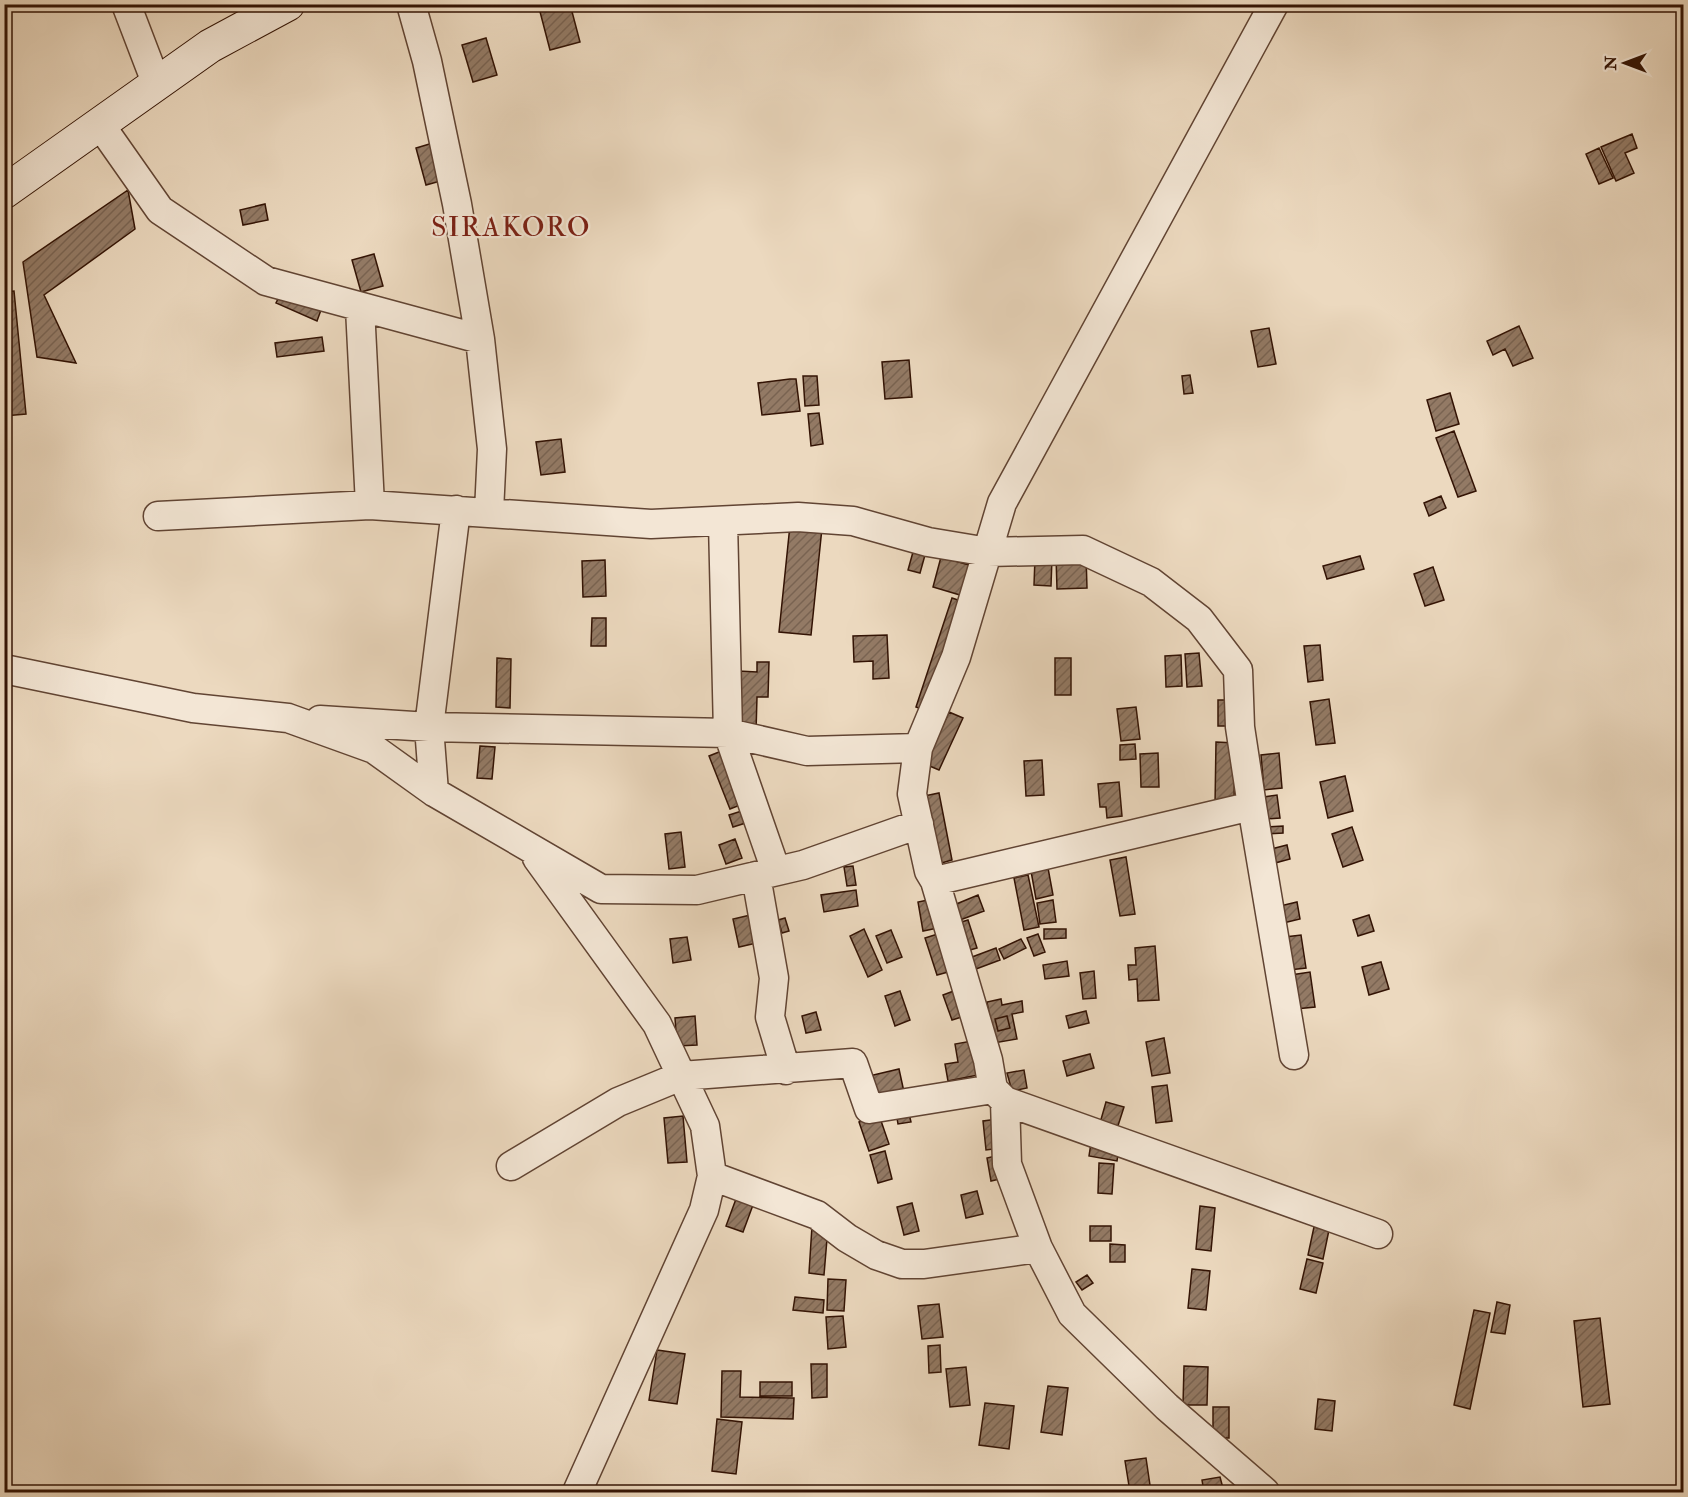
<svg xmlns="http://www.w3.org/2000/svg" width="1688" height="1497" viewBox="0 0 1688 1497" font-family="'IM FELL Double Pica',serif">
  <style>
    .building { fill: url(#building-hatch); stroke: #331304; stroke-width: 1.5; fill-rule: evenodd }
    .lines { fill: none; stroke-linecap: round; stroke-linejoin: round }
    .street-casing { stroke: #614433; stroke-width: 31 }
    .secondary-casing { stroke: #331304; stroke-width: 35 }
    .street { stroke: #f3e6d5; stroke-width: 28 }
    .secondary { stroke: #f3e6d5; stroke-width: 33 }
    .labels { text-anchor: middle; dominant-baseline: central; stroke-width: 4.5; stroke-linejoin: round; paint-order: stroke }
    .quarter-label { font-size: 28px; letter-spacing: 1.5px; fill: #7a1f14; stroke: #f3e6d5 }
  </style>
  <defs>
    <pattern id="building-hatch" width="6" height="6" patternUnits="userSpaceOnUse" patternTransform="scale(1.5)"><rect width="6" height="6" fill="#937a65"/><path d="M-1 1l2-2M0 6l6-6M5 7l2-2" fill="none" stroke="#796351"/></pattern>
  </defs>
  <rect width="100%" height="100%" fill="#ecd9bf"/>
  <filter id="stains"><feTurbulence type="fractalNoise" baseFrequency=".00333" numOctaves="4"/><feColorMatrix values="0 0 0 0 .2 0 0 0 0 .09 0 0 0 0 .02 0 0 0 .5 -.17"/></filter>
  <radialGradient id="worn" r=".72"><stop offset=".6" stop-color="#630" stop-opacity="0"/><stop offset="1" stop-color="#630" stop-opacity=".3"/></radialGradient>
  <path class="building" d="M538 4H570L580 42 550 50Z
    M486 38 497 75 473 82 462 45Z
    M1632 134 1637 148 1625 153 1634 173 1616 181 1601 147Z
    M433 143 444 180 426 185 416 148Z
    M1599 148 1613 178 1599 184 1586 154Z
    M128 190 135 229 44 295 76 363 37 357 23 262Z
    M265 204 268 220 243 225 240 210Z
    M374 254 383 286 361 292 352 260Z
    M14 291 26 414 4 416V292Z
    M281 293 321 310 317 321 276 303Z
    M1519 326 1533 358 1513 366 1505 349 1493 355 1487 341Z
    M1269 328 1276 364 1258 367 1251 331Z
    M322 337 324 351 277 357 275 343Z
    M909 360 912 397 885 399 882 362Z
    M1190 375 1193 393 1184 394 1182 376Z
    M803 376H817L819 405 805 406Z
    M790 379H796L800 411 762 415 758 383Z
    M1450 393 1459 424 1436 431 1427 400Z
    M819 413 823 444 811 446 808 414Z
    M1454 431 1476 491 1458 497 1436 438Z
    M561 439 565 472 541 475 536 442Z
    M1441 496 1446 508 1429 516 1424 503Z
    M790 525 822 528 811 635 779 632Z
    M913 552 925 555 920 573 908 570Z
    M1086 555 1087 588 1057 589 1056 556Z
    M1360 556 1364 569 1327 579 1323 566Z
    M941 557 969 565 960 595 933 587Z
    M1035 558H1052L1051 586 1034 585Z
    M605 560 606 596 583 597 582 561Z
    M1433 567 1444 600 1425 606 1414 574Z
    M952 598 964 602 928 711 916 707Z
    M592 618H606V646H591Z
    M887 635 889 678 873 679V661L854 662 853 636Z
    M1320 645 1323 680 1308 682 1304 646Z
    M1199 653 1202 686 1187 687 1185 654Z
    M1181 655 1182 686 1166 687 1165 656Z
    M497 658 511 659 510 708 496 707Z
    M1055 658H1071V695H1055Z
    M757 662H769L768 697H757L756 732 738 731 739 671 757 672Z
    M1329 699 1335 743 1316 745 1310 702Z
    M1218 700H1235L1236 726H1218Z
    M1136 707 1140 739 1121 741 1117 709Z
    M949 712 963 718 939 770 925 764Z
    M1216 742 1235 743 1234 806 1215 805Z
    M1135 744 1136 759 1120 760V745Z
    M480 746 495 747 492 779 477 778Z
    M724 750 745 803 730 809 709 756Z
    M1158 753 1159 787H1141L1140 754Z
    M1279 753 1282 788 1264 790 1261 755Z
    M1042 760 1044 795 1026 796 1024 761Z
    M1345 776 1353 811 1328 818 1320 782Z
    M1119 782 1122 816 1107 818 1106 807H1100L1098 784Z
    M939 793 952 860 938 864 924 796Z
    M1277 795 1280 818 1267 819 1264 797Z
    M745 810 749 822 733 827 729 815Z
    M1283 826V833L1267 834 1266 827Z
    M1352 827 1363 860 1343 867 1332 834Z
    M681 832 685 867 669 869 665 834Z
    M735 839 742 858 726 864 719 845Z
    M1287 845 1290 859 1275 863 1271 849Z
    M1126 857 1135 914 1120 916 1110 860Z
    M853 866 856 885 847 886 844 867Z
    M1048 868 1053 895 1036 899 1031 871Z
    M1028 875 1039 927 1024 930 1014 878Z
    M856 890 858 906 824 912 821 895Z
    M978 895 984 911 960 920 954 905Z
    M933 899 938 928 923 931 918 902Z
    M1053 900 1056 922 1040 924 1037 903Z
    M1297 902 1300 919 1283 923 1280 906Z
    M755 914 761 942 739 947 733 919Z
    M1369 915 1374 931 1358 936 1353 920Z
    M785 918 789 931 782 933 778 920Z
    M968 920 977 948 963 952 955 924Z
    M864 929 882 970 868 977 850 936Z
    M1044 929H1066V938L1044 939Z
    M891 930 902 957 887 963 876 936Z
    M941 933 952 971 937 975 925 938Z
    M1038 934 1045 952 1034 956 1027 938Z
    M1301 935 1306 968 1289 970 1285 937Z
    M687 937 691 960 673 963 670 939Z
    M1021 939 1026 948 1004 959 999 949Z
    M1155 946 1159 1000 1138 1001 1137 979 1129 980 1128 965H1136L1135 948Z
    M996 948 1000 960 976 969 972 957Z
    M1067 961 1069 976 1045 979 1043 965Z
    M1381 962 1389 989 1369 995 1362 967Z
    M1094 971 1096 998 1083 999 1080 973Z
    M1310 972 1315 1007 1296 1009 1291 975Z
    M959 989 968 1015 952 1020 943 995Z
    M900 991 910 1020 895 1026 885 996Z
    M1001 999 1002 1005 1022 1001 1023 1012 1012 1014 1017 1039 994 1043 987 1002ZM1007 1016 1010 1028 998 1031 995 1019Z
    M1086 1011 1089 1023 1069 1028 1066 1016Z
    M816 1012 821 1030 806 1033 802 1016Z
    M695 1016 697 1045 677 1046 675 1018Z
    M1007 1016 1010 1028 998 1031 995 1019Z
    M1164 1038 1170 1073 1152 1076 1146 1042Z
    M977 1040 983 1074 948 1081 945 1064 958 1062 955 1044Z
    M1090 1054 1094 1068 1067 1076 1063 1061Z
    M899 1069 904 1092 875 1098 869 1076Z
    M1024 1070 1027 1088 1012 1091 1007 1073Z
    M1167 1085 1172 1121 1156 1123 1152 1087Z
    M1106 1102 1124 1107 1115 1135 1098 1130Z
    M908 1110 911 1122 898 1124 896 1112Z
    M879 1115 889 1144 869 1151 859 1122Z
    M683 1116 687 1162 668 1163 664 1118Z
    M998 1119 1001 1148 986 1150 983 1121Z
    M1091 1143 1119 1148 1117 1161 1089 1156Z
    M885 1151 892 1179 878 1183 870 1155Z
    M1000 1155 1004 1178 991 1181 987 1158Z
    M1099 1163 1114 1164 1112 1194 1098 1193Z
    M977 1191 983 1214 966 1218 961 1195Z
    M736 1199 753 1205 743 1232 726 1226Z
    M912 1203 919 1231 904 1235 897 1207Z
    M1200 1206 1215 1208 1211 1251 1196 1249Z
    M812 1226 828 1227 824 1275 809 1273Z
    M1090 1226H1111V1241H1090Z
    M1314 1227 1329 1230 1323 1259 1308 1255Z
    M1110 1244 1125 1245V1262H1110Z
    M1307 1259 1323 1263 1316 1293 1300 1289Z
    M1192 1269 1210 1271 1206 1310 1188 1308Z
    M1087 1275 1093 1283 1082 1290 1076 1282Z
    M828 1279 846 1280 844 1311 827 1310Z
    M795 1297 824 1300 823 1313 793 1310Z
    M1497 1302 1510 1305 1505 1334 1491 1332Z
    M939 1304 943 1337 922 1339 918 1306Z
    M1474 1310 1490 1313 1470 1409 1454 1405Z
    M843 1316 846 1347 828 1349 826 1317Z
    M1600 1318 1610 1404 1583 1407 1574 1321Z
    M940 1345 941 1372 929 1373 928 1346Z
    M657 1350 685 1354 677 1404 649 1400Z
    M811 1364H827V1397L812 1398Z
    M1184 1366 1208 1367 1207 1405H1183Z
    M966 1367 970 1405 950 1407 946 1369Z
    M722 1371H741L740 1397 794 1398 793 1419 721 1417Z
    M760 1382H792V1396H760Z
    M1048 1386 1068 1388 1062 1435 1041 1432Z
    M1318 1399 1335 1401 1332 1431 1315 1429Z
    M985 1403 1014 1406 1009 1449 979 1445Z
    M1213 1407H1229V1438H1213Z
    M717 1419 742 1422 736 1474 712 1471Z
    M1146 1458 1151 1492H1130L1125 1461Z
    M1220 1477 1224 1492H1204L1202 1480Z"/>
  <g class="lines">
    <defs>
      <path id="street" d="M126 4 157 85
        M411 4 427 61 457 204 480 339 492 449 489 512
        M101 126 160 210 266 281 480 339
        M360 308 370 505
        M158 516 370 505 651 524 798 517 853 521 928 542 988 552 1083 550 1151 582 1199 619 1238 670 1240 727 1252 806 1294 1055
        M723 522 728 733 776 871
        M4 669 193 708 288 718 374 749 434 792 601 889 697 890 803 865 919 824
        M320 720 429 727 728 733 807 751 918 748
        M434 792 429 727 456 510
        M537 858 657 1024 705 1126 712 1176 704 1210 577 1492
        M756 876 774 978 770 1017 786 1070
        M935 881 1252 806
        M1005 1101 1378 1234
        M511 1166 618 1102 681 1076 853 1063 869 1109 993 1089
        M712 1176 817 1215 847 1238 876 1255 902 1264H924L1038 1248
        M1265 1492 1167 1407 1072 1314 1038 1248 1007 1164 1005 1101 993 1089 988 1060 935 881 929 871 912 794 918 748 956 657 1002 503 1274 4"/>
      <path id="secondary" d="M4 192 210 46 288 4"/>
    </defs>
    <use href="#street" class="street-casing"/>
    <use href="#secondary" class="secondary-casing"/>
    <use href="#street" class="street"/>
    <use href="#secondary" class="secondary"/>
  </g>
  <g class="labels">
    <g class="quarter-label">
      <text x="511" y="227">SIRAKORO</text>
    </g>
  </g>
  <rect width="1688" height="1497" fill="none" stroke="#ecd9bf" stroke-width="24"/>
  <rect x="6" y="6" width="1676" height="1485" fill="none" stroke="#331304" stroke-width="3"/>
  <rect x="12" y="12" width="1664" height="1473" fill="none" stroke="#331304" stroke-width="1.5"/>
  <g transform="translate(1625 63) rotate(270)" stroke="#f3e6d5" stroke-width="4.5" paint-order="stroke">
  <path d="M0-4.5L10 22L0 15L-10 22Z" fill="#331304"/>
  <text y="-9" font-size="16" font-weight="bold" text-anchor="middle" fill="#331304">N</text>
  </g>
  <rect width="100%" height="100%" filter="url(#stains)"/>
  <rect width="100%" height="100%" fill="url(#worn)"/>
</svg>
